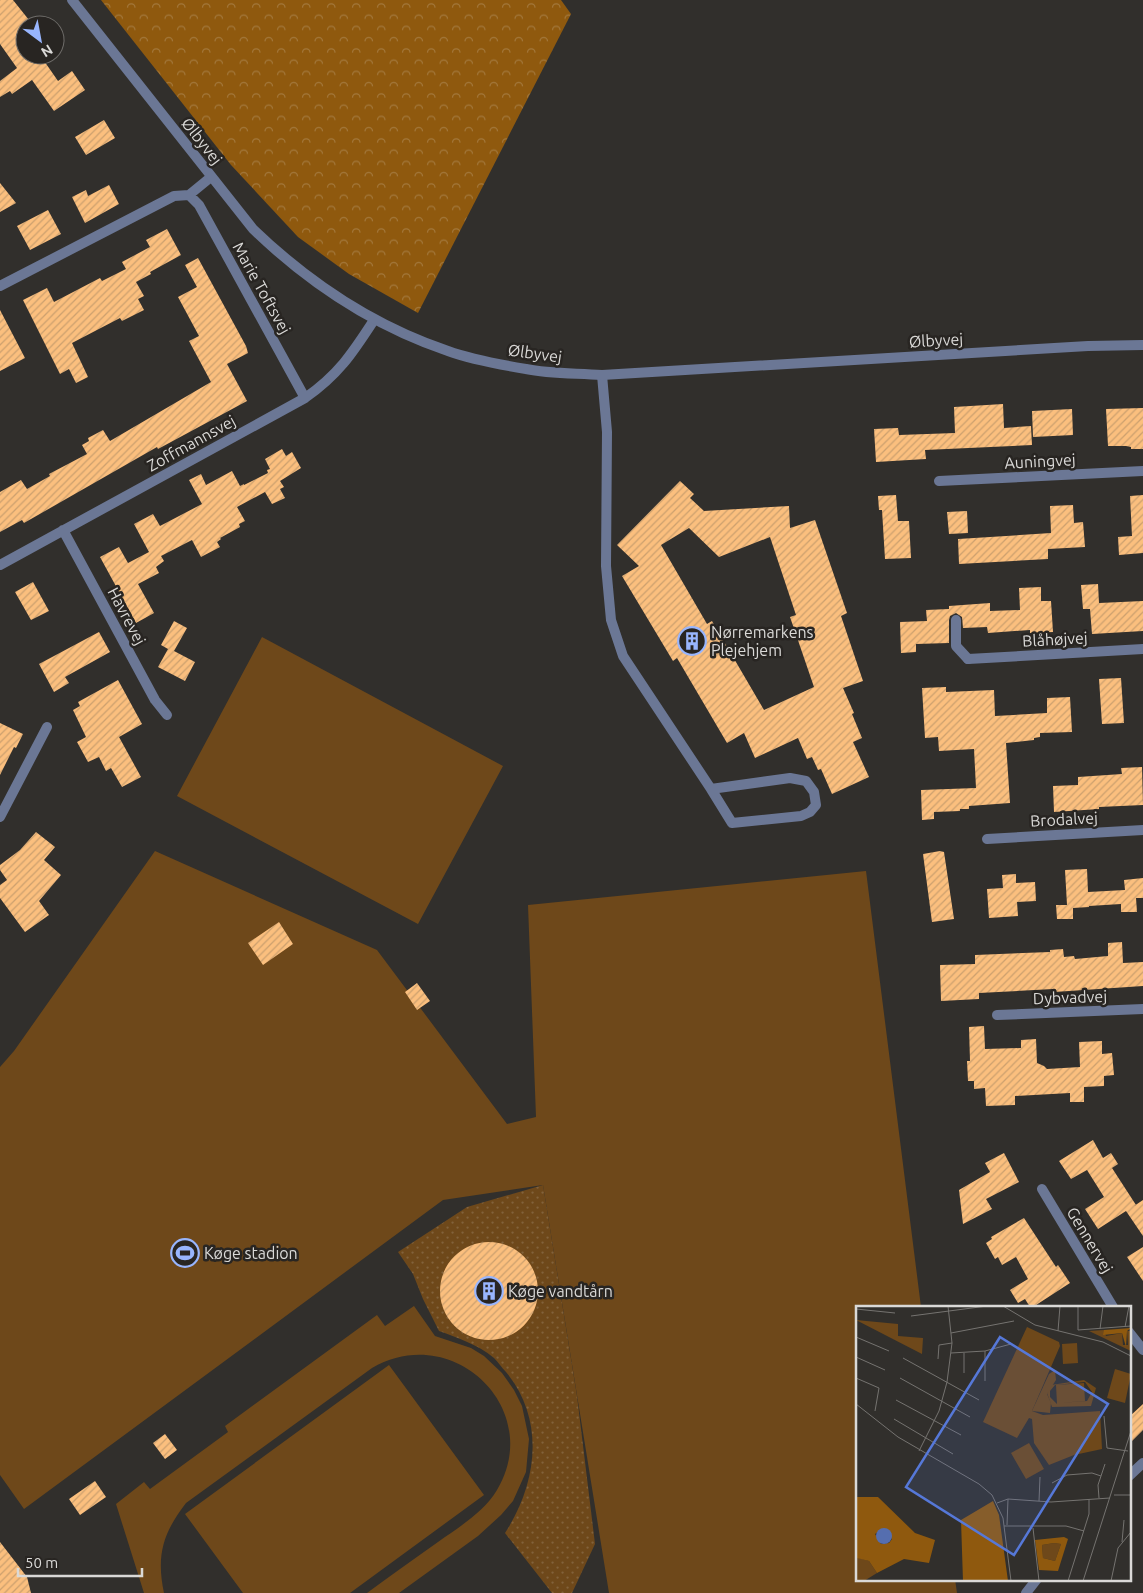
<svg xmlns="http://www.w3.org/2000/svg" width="1143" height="1593" viewBox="0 0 1143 1593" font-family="Ubuntu,sans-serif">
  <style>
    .grass { fill: #6e481a }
    .forest { fill: url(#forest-crowns) }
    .park { fill: url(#park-dots) }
    .building { fill: url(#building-hatch); fill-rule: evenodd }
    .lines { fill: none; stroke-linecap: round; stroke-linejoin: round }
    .service { stroke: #6b7795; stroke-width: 10 }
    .minor { stroke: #6b7795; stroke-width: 10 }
    .tertiary { stroke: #6b7795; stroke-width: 10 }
    .labels { text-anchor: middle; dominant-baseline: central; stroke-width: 5; stroke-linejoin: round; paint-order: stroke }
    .street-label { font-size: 16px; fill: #dad9d7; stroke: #282522 }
    .poi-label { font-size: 16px; fill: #dad9d7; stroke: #282522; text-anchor: start }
    .inset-road { fill: none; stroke: #757370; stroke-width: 1 }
    .view { fill: #5678d8; fill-opacity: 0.15; stroke: #5678d8; stroke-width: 2.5 }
    .inset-edge { fill: none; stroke: #dad9d7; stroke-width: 2.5 }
  </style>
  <defs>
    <pattern id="forest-crowns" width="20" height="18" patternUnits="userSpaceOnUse" patternTransform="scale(1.25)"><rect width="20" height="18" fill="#8f590e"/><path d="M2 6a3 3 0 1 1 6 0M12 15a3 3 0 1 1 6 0" fill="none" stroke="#a3783c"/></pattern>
    <pattern id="park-dots" width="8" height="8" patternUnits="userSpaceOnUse" patternTransform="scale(1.25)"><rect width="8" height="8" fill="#6e481a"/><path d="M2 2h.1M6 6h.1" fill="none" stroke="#82623b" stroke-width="1.8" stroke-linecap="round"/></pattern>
    <pattern id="building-hatch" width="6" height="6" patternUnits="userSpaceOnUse" patternTransform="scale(1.25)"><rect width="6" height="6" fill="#fbbf7e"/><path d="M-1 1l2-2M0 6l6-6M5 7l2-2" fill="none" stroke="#cca06e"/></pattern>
  </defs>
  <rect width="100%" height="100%" fill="#312f2c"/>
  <path class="grass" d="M262 637 503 766 418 924 177 796Z
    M155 851 377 950 507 1124 536 1117 528 905 866 871 921 1307H857V1579H955L957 1593H609L543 1185 443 1200 24 1509 0 1475V1067L14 1051Z
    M414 1306 435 1336 471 1348 484 1356 502 1373 514 1390 522 1406 529 1439 526 1472 513 1501 501 1515 478 1536 399 1593H367C390 1576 414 1559 438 1542 459 1527 484 1512 497 1490 545 1409 453 1321 372 1368L186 1503C163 1533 156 1555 164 1593H144L116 1504 144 1482 150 1489 228 1432 225 1426 377 1315 385 1326Z
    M389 1365 484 1495 350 1593H243L185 1514Z"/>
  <path class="forest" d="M101 0H561L571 14 418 313 349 274 298 237 231 165Z"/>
  <path class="park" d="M543 1185 577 1396 595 1544 572 1593H552L505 1533C537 1484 546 1420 506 1372 502 1368 498 1362 494 1358 477 1344 458 1338 439 1331L423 1299 413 1274 398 1252 467 1207Z"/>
  <path class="building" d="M0 0H13L33 25H25V55H40L58 81 72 71 85 90 54 111 32 80 12 94 10 91 0 97V81L17 68 0 44Z
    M104 120 115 138 86 155 75 137Z
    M0 183 16 203 0 212Z
    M109 185 119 204 85 223 72 197 86 190 88 196Z
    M48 210 61 234 30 250 17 226Z
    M167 229 181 255 150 272 151 274 136 282 144 296 138 299 144 310 122 321 120 318 72 343 88 377 76 383 69 369 60 374 23 300 47 288 54 302 100 278 102 281 126 269 122 262 150 247 146 240Z
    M198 258 246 346 248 353 227 364 247 401 158 449 157 447 24 523 22 520 0 532V492L21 480 27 489 50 476 49 474 87 454 82 445 89 441 88 438 103 430 110 441 211 382 189 341 199 336 178 297 197 287 185 265Z
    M0 310 25 358 0 371Z
    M1003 404 1004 428 1031 426 1032 445 925 450 926 459 876 462 874 429 898 428 899 435 955 433 954 407Z
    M1143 408V449H1131V447L1126 446H1108L1106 409Z
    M1072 409 1073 435 1033 437 1032 411Z
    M282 449 286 456 292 452 301 468 280 481 284 487 280 489 285 498 272 504 265 492 237 507 245 521 239 524 240 527 220 538 221 539 217 542 220 547 201 557 192 540 161 556 164 561 156 567 159 573 138 584 154 613 136 623 100 557 119 547 128 563 149 552 134 524 153 514 160 526 202 504 189 480 201 474 206 485 232 471 240 486 244 484V485L268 473 267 470 270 469 265 459Z
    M680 481 694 494 690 498 704 511 789 506 790 528 815 520 847 613 841 616 863 681 843 688 854 713 852 714 862 738 853 742 869 777 832 794 821 769 818 770 812 757 807 759 798 738 755 758 744 733 727 743 677 658 673 661 622 576 639 566 617 545ZM689 528 719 557 770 537 796 615 790 617 814 687 764 710 712 621 707 624 661 545Z
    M896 495 898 521H909L911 558 885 559 882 510H879L878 496Z
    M1143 495V553L1119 555 1118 537 1132 536 1130 496Z
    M1073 505 1074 523 1083 522 1085 547 1048 549V559L959 564 958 539 1051 533 1050 506Z
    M967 511 968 533 949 534 947 512Z
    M33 582 49 611 31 620 15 592Z
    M1098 584 1099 603 1143 601V631L1092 634 1090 609H1083L1081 585Z
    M1041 587V601H1051L1053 632 1030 633V630L988 633 987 627 963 628 962 617 956 613 950 616 949 620V643L916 644V652L901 653 900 622 927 621 926 610 949 609V606L990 603V611L1020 610 1019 588Z
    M174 621 187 628 174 651 195 662 185 681 158 667 168 649 161 645Z
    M99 632 110 652 65 677 69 683 54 692 39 664Z
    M1121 678 1124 723 1102 724 1099 679Z
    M118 680 142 724 119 737 141 777 122 787 111 768 106 771 99 757 88 762 77 742 86 737 73 710 80 706 78 702Z
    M946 687V692L994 690 995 716 1047 713V698L1070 697 1072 732 1040 733V737L1034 738V740L1006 743 1010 803 969 806V809H960V811L934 812V819L922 820 921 790 976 788 974 749 939 751 938 737 925 738 922 688Z
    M0 723 23 734 16 748 14 747 0 775Z
    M1142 767 1143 805 1099 807V809L1054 812 1053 786 1078 785V777L1122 774 1121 768Z
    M36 832 55 847 44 860 61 875 39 901 49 915 25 932 0 898V885L7 880 0 870V865L20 850Z
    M940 851 944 852 954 919 932 922 923 854Z
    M1087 869 1088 892 1125 890 1124 880 1143 878V898H1136L1137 912H1121V904L1089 906V907L1073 908V919H1057L1056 905H1067L1065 870Z
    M1016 874V883L1035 882 1036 901 1017 902 1018 916 989 918 987 889 1003 888 1002 875Z
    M279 922 293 944 263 965 248 943Z
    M1122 942 1123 963 1143 962V986L1054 992 1053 989 979 993V999L941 1001 940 965 975 964V955L1050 952V950L1063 949 1064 957 1074 956 1075 959 1108 956V943Z
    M417 983 430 1001 417 1010 405 992Z
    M984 1026 985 1049 1021 1048V1040L1036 1039 1037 1063 1044 1066 1047 1069 1080 1067 1079 1042 1102 1041V1054L1112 1053 1114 1075 1104 1076V1086L1084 1087V1102H1070V1093L1015 1096V1105L986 1106 985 1088 974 1089V1081H968L967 1061H970L969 1027Z
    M1093 1140 1103 1158 1111 1153 1118 1164 1112 1168 1136 1205 1134 1206 1143 1200V1236L1126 1211 1098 1229 1085 1209 1104 1197 1087 1170 1071 1179 1059 1161Z
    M1004 1153 1019 1182 986 1199 992 1209 963 1224 959 1190 990 1172 985 1163Z
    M1024 1218 1056 1267 1058 1265 1070 1283 1033 1307H1030L1025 1299 1018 1303 1010 1290 1028 1279 1016 1257 1002 1265 998 1257 995 1259 986 1243 992 1239 991 1237Z
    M440 1291a49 49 0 1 1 98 0a49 49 0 1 1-98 0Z
    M1143 1247V1281L1127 1257Z
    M1143 1404V1430L1129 1444V1417Z
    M165 1434 177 1450 165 1459 153 1443Z
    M95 1481 106 1497 80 1515 69 1499Z
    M0 1542 27 1577 31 1593H0Z"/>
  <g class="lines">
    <path class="service" d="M602 375 607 432 606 566 611 620 623 656 711 789 790 778 806 781 814 792 816 805 810 812 801 816 732 823 711 789
      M956 620V646L968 659"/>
    <path class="minor" d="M189 195 199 205 305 398
      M0 286 174 196 189 195 211 177
      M939 481 1143 471
      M63 530 155 700 167 715
      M0 565 305 398C338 375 352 354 374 320
      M968 659 1143 649
      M0 817 47 727
      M987 839 1143 830
      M997 1015 1143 1009
      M1042 1189 1113 1307
      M1129 1332 1143 1350
      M1129 1476 1143 1463
      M1026 1593 1037 1579"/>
    <path class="tertiary" d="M72 0 253 229C308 282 374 326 448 351 470 359 502 365 526 369 550 374 577 373 602 375L1088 346 1143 345"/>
  </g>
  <defs>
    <symbol id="building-ring" viewBox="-11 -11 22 22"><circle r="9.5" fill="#282522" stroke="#98b5fd" stroke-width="1.5"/><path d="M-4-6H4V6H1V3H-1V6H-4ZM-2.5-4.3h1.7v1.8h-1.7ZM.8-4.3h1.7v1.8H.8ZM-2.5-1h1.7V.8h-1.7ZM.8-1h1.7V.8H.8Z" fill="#98b5fd"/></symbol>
    <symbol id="stadium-ring" viewBox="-11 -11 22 22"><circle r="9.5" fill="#282522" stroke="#98b5fd" stroke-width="1.5"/><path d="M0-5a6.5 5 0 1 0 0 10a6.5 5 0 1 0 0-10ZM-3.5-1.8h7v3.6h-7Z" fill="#98b5fd"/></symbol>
  </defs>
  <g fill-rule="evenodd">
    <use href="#building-ring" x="676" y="625" width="32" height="32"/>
    <use href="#stadium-ring" x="169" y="1237" width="32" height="32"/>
    <use href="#building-ring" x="473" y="1275" width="32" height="32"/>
  </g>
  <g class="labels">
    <g class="street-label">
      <text transform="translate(202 141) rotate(52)">Ølbyvej</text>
      <text transform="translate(262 288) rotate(61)">Marie Toftsvej</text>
      <text transform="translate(936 340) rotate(-3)">Ølbyvej</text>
      <text transform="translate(535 353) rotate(8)">Ølbyvej</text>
      <text transform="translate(191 443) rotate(-29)">Zoffmannsvej</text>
      <text transform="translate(1040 461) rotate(-3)">Auningvej</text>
      <text transform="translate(127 616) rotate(62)">Havrevej</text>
      <text transform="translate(1055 639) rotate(-3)">Blåhøjvej</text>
      <text transform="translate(1064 819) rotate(-3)">Brodalvej</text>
      <text transform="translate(1070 997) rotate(-2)">Dybvadvej</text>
      <text transform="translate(1090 1240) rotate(59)">Gennervej</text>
    </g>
    <g class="poi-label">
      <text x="711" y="632">Nørremarkens<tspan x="711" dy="18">Plejehjem</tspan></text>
      <text x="204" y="1253">Køge stadion</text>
      <text x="508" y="1291">Køge vandtårn</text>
    </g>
  </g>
  <g transform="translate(856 1306)">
    <rect width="275" height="275" fill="#312f2c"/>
    <path d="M171 21 203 36 204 40 176 105 187 109 244 105 246 143 218 149 193 159 178 137 176 113 173 112 161 132 127 116ZM248 24 250 30 266 27 267 39H272L271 25H275V45L233 25ZM221 37 222 57 207 58 206 38ZM259 63 275 68 269 97 251 92ZM228 74 240 82 235 100 196 101 191 87 195 79ZM229 76 236 86 231 95 202 97 229 95 228 77 200 79 201 98 194 91V85L199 79ZM173 137 188 163 170 173 155 147ZM198 237 205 238 199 255 187 252 186 239ZM0 251 13 255 21 267 8 275H0Z" fill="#6e481a" fill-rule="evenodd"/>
    <path d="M275 22 271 25 270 41 266 27 247 29 248 24ZM0 191H22L59 227 79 234 73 257 48 253 21 267 13 255 1 252ZM26 223 36 233 33 237 25 238 19 228ZM137 195 143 209 152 275H107L105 214ZM208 231 212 233 202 265 183 264 179 234ZM198 237 205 238 199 255 187 252 186 239Z" fill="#8f590e" fill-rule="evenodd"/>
    <path d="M0 14 42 18V30L67 32 66 48ZM199 64 200 74 191 88 195 97 194 107 176 105 193 68Z" fill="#6e481a"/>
    <path d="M20 230a8 8 0 1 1 16 0a8 8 0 1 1-16 0Z" fill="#556eaf"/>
    <path class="inset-road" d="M147 0 179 19 247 36 275 50M222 0V24L275 20M0 3 39 7M55 10 131 0M269 21 273 0M244 23 247 0M202 25 204 0M95 27 158 15M0 31 33 45M129 45V75M95 47 129 45 155 38M0 51 29 64M47 52 123 94M82 53 83 39 96 37M108 67V47M0 72 23 82 19 105M44 72 114 111M40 94 105 129M0 98 42 131 123 178 136 189 147 212 155 275M248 110 251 142 272 145M38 113 97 148M63 145 83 105 91 76 96 37 92 0M196 177 211 169 236 167 245 170M258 189H275M243 192 242 179 249 158M183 195 184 171M141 197 152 193 195 196 254 192M151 219 152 193M148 220H210L228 225M177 222 183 275M266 236 268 214M212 275 233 208V193M227 275 275 125M255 275 262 242 275 226"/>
    <path class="view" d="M144 31 252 98 158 249 50 181Z"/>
    <rect width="275" height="275" class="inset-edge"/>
  </g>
  <g transform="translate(40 40) rotate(148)"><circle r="24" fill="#282522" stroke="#6f6d6a"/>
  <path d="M0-4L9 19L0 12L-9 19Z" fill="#98b5fd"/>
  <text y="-8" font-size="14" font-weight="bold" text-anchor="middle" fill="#dad9d7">N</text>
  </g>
  <path d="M18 1568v8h124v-8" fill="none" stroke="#dad9d7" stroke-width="2.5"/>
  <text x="25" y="1568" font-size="15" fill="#dad9d7" stroke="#282522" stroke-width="4" paint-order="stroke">50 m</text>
</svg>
